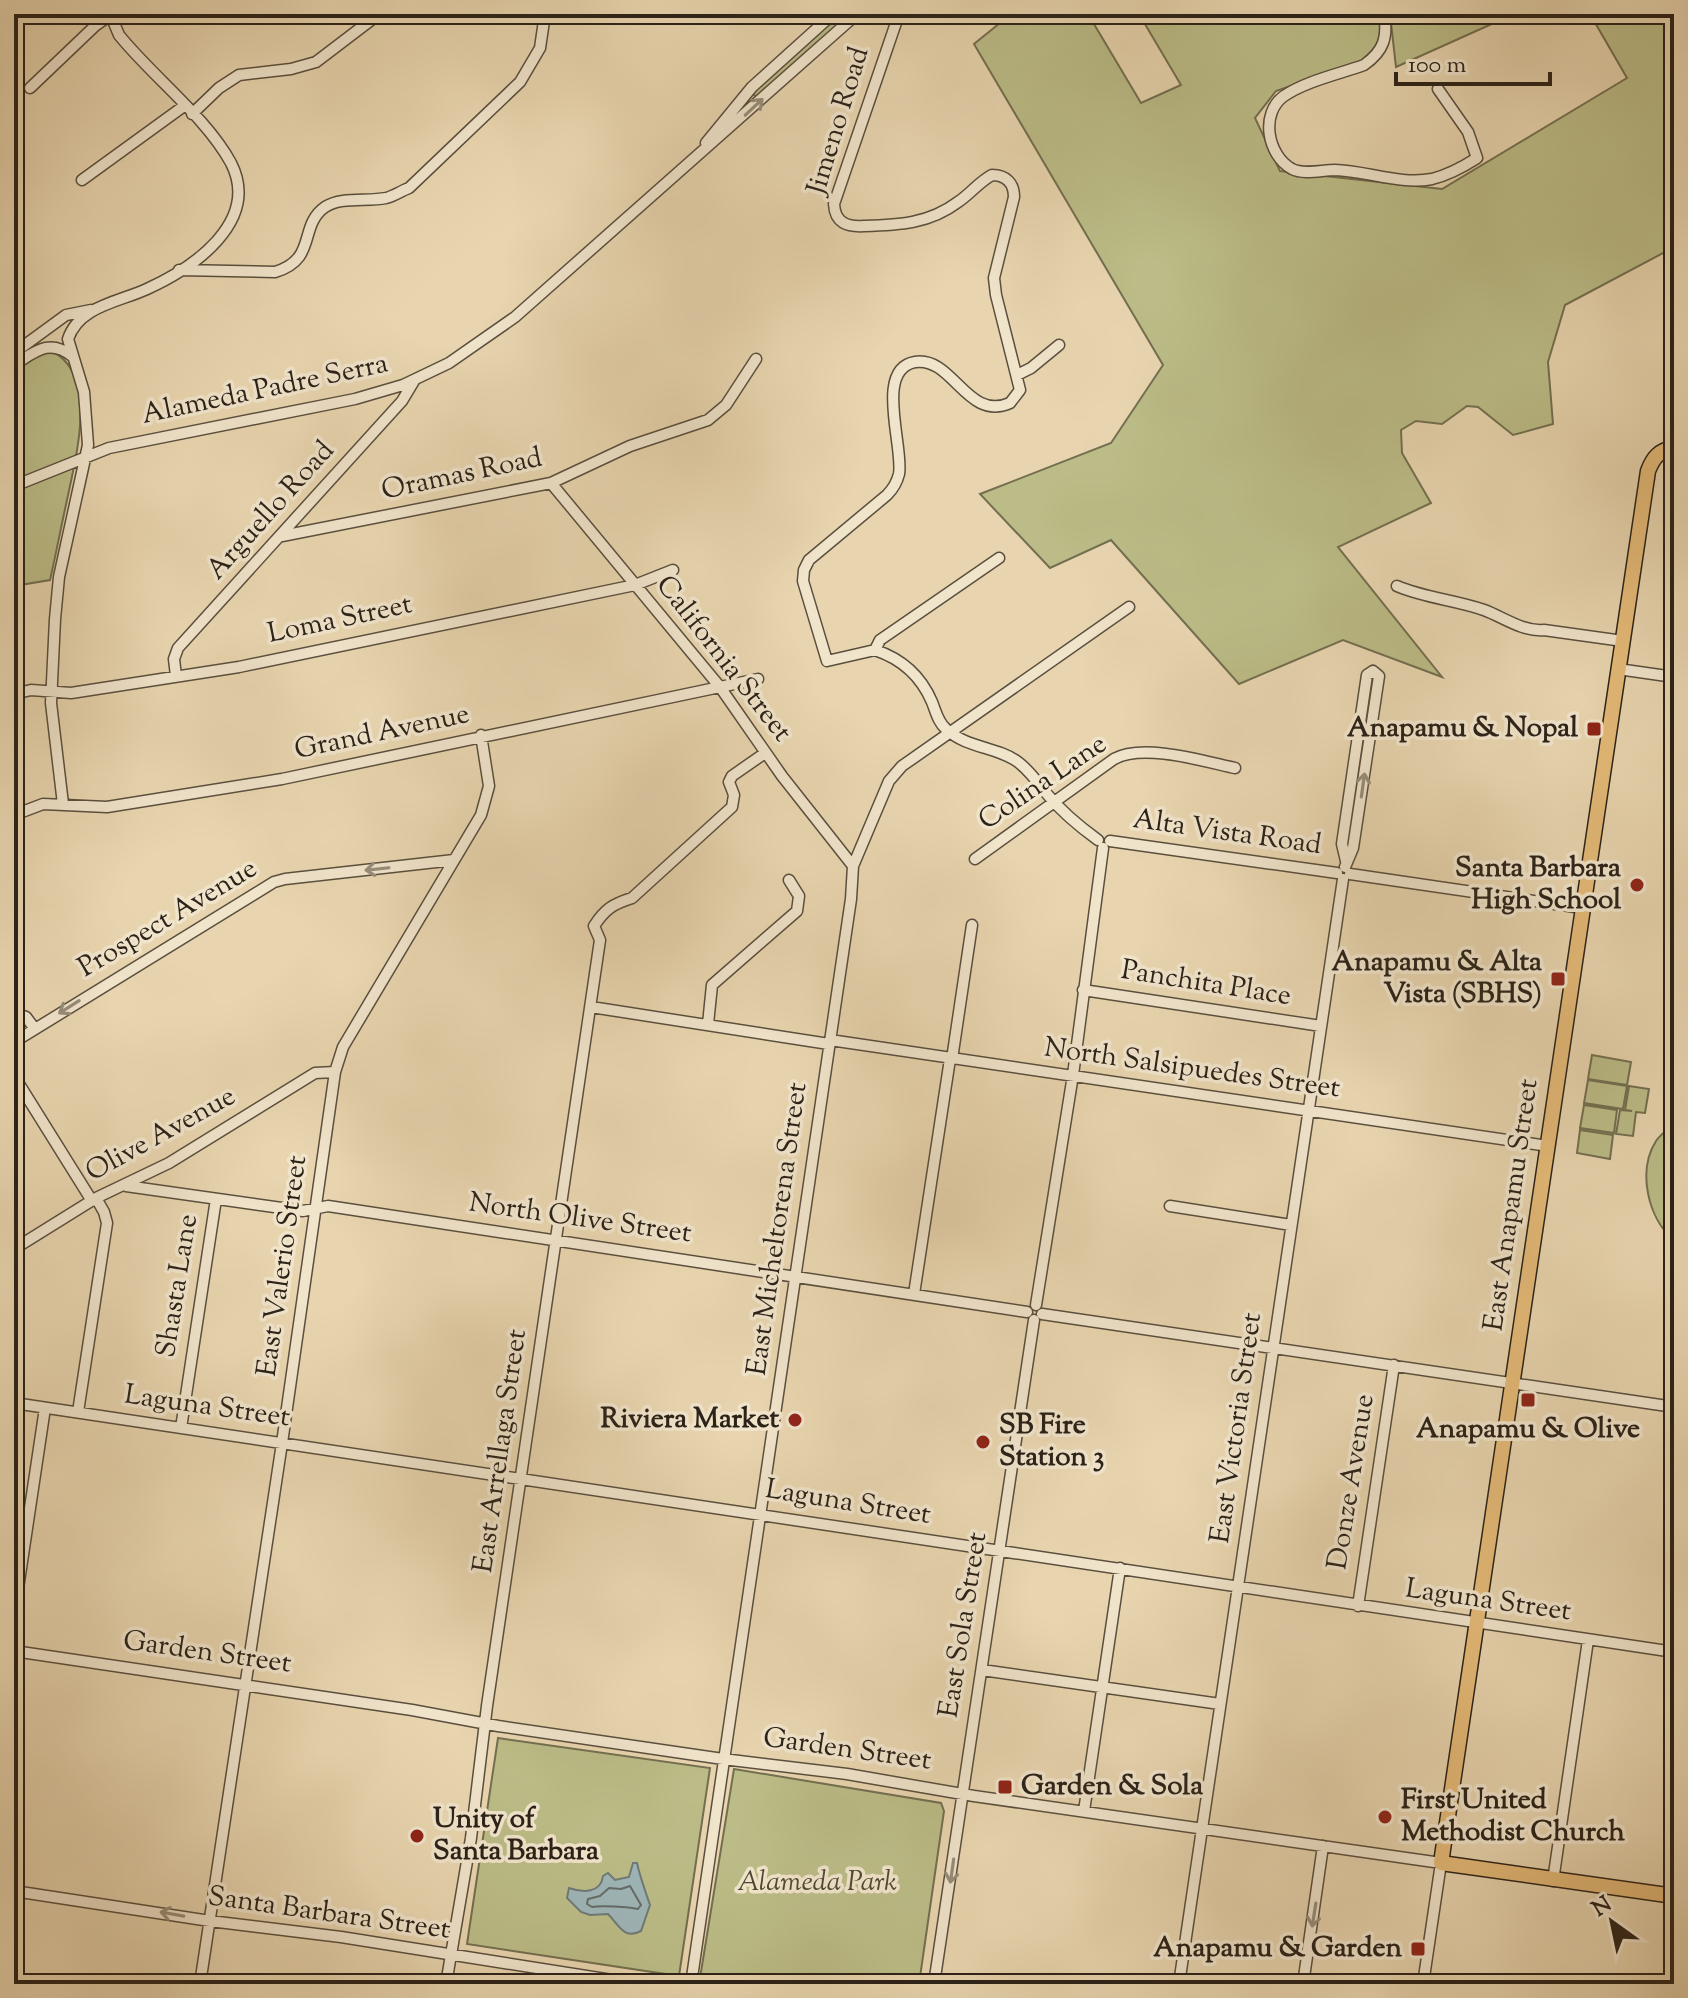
<svg xmlns="http://www.w3.org/2000/svg" width="1688" height="1998" viewBox="0 0 1688 1998" font-family="'Sorts Mill Goudy',serif">
  <style>
    .green { fill: #bbbc87; stroke: #736f50; stroke-width: 2 }
    .water { fill: #9eb5b7; stroke: #707a77; stroke-width: 2 }
    .lines { fill: none; stroke-linecap: round; stroke-linejoin: round }
    .shore { stroke: #646c68; stroke-width: 2 }
    .minor-casing { stroke: #5a4f3e; stroke-width: 13 }
    .major-casing { stroke: #2b2218; stroke-width: 17 }
    .minor { stroke: #f0e4cb; stroke-width: 10 }
    .major { stroke: #e4ba78; stroke-width: 14 }
    .oneway { stroke: #978d7a }
    .poi-dot { fill: #8f2418; stroke: #f0e4cb; stroke-width: 3 }
    .labels { text-anchor: middle; dominant-baseline: central; stroke-width: 7; stroke-linejoin: round; paint-order: stroke }
    .street-label { font-size: 28px; fill: #2b2218; stroke: #f0e4cb }
    .poi-label { font-size: 28px; font-weight: bold; fill: #2b2218; stroke: #f0e4cb; text-anchor: end }
    .park-label { font-size: 28px; font-style: italic; fill: #4f4834; stroke: #f0e4cb }
  </style>
  <rect width="100%" height="100%" fill="#e8d5af"/>
  <filter id="stains"><feTurbulence type="fractalNoise" baseFrequency=".0025" numOctaves="4"/><feColorMatrix values="0 0 0 0 .2 0 0 0 0 .09 0 0 0 0 .02 0 0 0 .5 -.17"/></filter>
  <radialGradient id="worn" r=".72"><stop offset=".6" stop-color="#630" stop-opacity="0"/><stop offset="1" stop-color="#630" stop-opacity=".3"/></radialGradient>
  <path class="green" d="M837 14H854L757 97 754 95 753 92Z
    M1011 14H1088L1141 103 1181 85 1139 14H1378L1381 27 1377 47 1361 61 1276 91 1255 118 1280 171 1442 189 1627 78 1590 14H1674V260L1665 252 1565 305 1548 362 1553 424 1513 435 1478 407 1467 406 1442 424 1416 421 1401 430 1402 453 1431 503 1338 547 1442 677 1343 640 1239 684 1111 540 1050 568 980 494 1111 443 1163 365 974 44Z
    M1390 14H1514L1396 67Z
    M51 351C100 373 75 460 67 500 61 527 56 554 50 580L14 586V371L38 355Z
    M1592 1055 1631 1062 1627 1085 1588 1079Z
    M1588 1080 1627 1086 1623 1109 1584 1103Z
    M1629 1086 1649 1089 1645 1113 1636 1112 1633 1136 1616 1134 1620 1110 1632 1111 1625 1110Z
    M1584 1105 1617 1110 1614 1133 1580 1128Z
    M1674 1124V1240C1648 1219 1637 1171 1656 1141 1660 1135 1668 1129 1674 1124Z
    M1580 1130 1613 1135 1610 1159 1577 1153Z
    M498 1738 710 1768 679 1976 467 1944Z
    M734 1769 941 1803 944 1811 919 1984H699Z"/>
  <path class="water" d="M633 1863H637C640 1877 645 1890 650 1905L641 1931C624 1940 619 1925 608 1914L590 1915 581 1912 567 1898 569 1888C583 1893 601 1893 603 1876L608 1873 615 1880 629 1877Z"/>
  <g class="lines">
    <path class="shore" d="M630 1886 641 1905 638 1909C629 1907 601 1905 592 1907L587 1904 588 1899 600 1896 609 1888 621 1889Z"/>
    <defs>
      <path id="minor" d="M899 14 834 204C835 223 847 227 864 226 898 225 929 224 958 202 970 194 979 182 992 175 1006 175 1014 183 1014 197L994 278 996 295 1020 390 1010 403C967 422 953 356 915 362 874 369 904 447 899 474 897 482 893 489 887 495L809 560 804 570 803 581 827 661 875 650 880 640 999 558
        M1384 14C1388 37 1384 51 1364 65 1339 74 1306 81 1284 96 1260 113 1267 155 1292 169 1304 175 1322 170 1335 170 1367 171 1400 185 1432 179 1448 175 1463 167 1477 158L1468 132 1438 89
        M30 88 95 26 112 14
        M192 114 219 88 239 75 291 69 316 62 379 14
        M706 143 752 87 833 14
        M82 180 184 106
        M179 270 275 272C318 259 298 226 325 207 342 196 367 202 386 198 394 196 401 191 409 188L520 82 540 48 545 14
        M14 353 66 315 91 310
        M14 365C35 352 49 338 72 356
        M1017 375 1031 368 1059 345
        M551 483 720 687 782 776 853 866
        M14 486 109 448 355 399 403 385 449 363 515 317 857 14
        M282 536 551 483 630 446 708 420 726 405 756 359
        M1397 586C1425 598 1455 600 1484 610 1503 617 1523 632 1544 630L1623 641
        M875 650C902 659 921 676 932 702 936 712 938 722 946 729 968 749 996 746 1018 762 1030 771 1038 783 1047 794 1061 811 1080 827 1098 840
        M1618 669 1674 677
        M176 676 174 659 178 648 402 401 414 381
        M14 694 31 690 71 693 239 667 635 585 673 570
        M63 804 51 703 55 619 59 577 88 445 84 392 68 339C79 306 119 302 147 289 193 268 261 222 231 163 206 117 152 76 119 35L114 23V14
        M14 815 43 804 107 807 282 779 758 679
        M1110 841 1337 873
        M975 859 1114 759C1143 743 1203 761 1235 768
        M1345 867 1353 848 1379 676 1373 671 1367 675 1342 844 1346 861
        M1350 874 1582 908
        M1083 990 1321 1026
        M591 1007 829 1044
        M14 1013 26 1017 35 1029
        M708 1024 712 985 797 911 799 896 789 880
        M830 1040 1548 1146
        M14 1042 274 882 285 879 454 860
        M952 1059 972 925
        M14 1076 92 1201
        M126 1186 303 1211 328 1206 1027 1312
        M1170 1206 1291 1225
        M14 1249 96 1198 169 1163 315 1073 335 1072
        M914 1294 950 1059
        M1036 1305 1073 1075 1103 848
        M1042 1314 1674 1407
        M14 1403 1674 1652
        M78 1412 107 1223 104 1212 96 1198
        M181 1428 216 1199
        M1358 1606 1394 1365
        M14 1615 45 1408
        M14 1651 412 1710 498 1726 723 1759 847 1774 974 1796 1441 1863 1423 1984
        M982 1670 1220 1704
        M1084 1811 1120 1568
        M1553 1881 1588 1640
        M14 1891 210 1921 341 1937 637 1984
        M200 1984 282 1443 335 1072 343 1047 481 815 489 786 481 735
        M446 1984 471 1838 487 1706 600 940 594 926C605 909 613 904 632 898L732 807 734 795 729 782 732 776 765 753
        M691 1984 851 899 853 866 889 781 902 766 1129 607
        M934 1984 1034 1320
        M1179 1984 1343 879
        M1303 1984 1323 1846
        M1671 1984 1674 1959"/>
      <path id="major" d="M1674 448C1659 450 1653 458 1648 471L1441 1863 1674 1896"/>
    </defs>
    <use href="#minor" class="minor-casing"/>
    <use href="#major" class="major-casing"/>
    <use href="#minor" class="minor"/>
    <use href="#major" class="major"/>
  </g>
  <defs><path id="oneway-shaft" d="M-6 0H5M1.5-3L5.5 0L1.5 3" fill="none" stroke-width="1.6" stroke-linecap="round" stroke-linejoin="round" transform="scale(2)"/></defs>
  <g class="oneway">
    <use href="#oneway-shaft" transform="translate(754 107) rotate(-43)"/>
    <use href="#oneway-shaft" transform="translate(1363 785) rotate(-82)"/>
    <use href="#oneway-shaft" transform="translate(377 869) rotate(174)"/>
    <use href="#oneway-shaft" transform="translate(69 1007) rotate(148)"/>
    <use href="#oneway-shaft" transform="translate(952 1871) rotate(98)"/>
    <use href="#oneway-shaft" transform="translate(172 1914) rotate(-170)"/>
    <use href="#oneway-shaft" transform="translate(1314 1915) rotate(99)"/>
  </g>
  <g class="poi-dot">
    <rect x="1586" y="721" width="16" height="16" rx="4"/>
    <circle cx="1637" cy="885" r="8"/>
    <rect x="1550" y="971" width="16" height="16" rx="4"/>
    <rect x="1520" y="1392" width="16" height="16" rx="4"/>
    <circle cx="795" cy="1420" r="8"/>
    <circle cx="983" cy="1442" r="8"/>
    <rect x="997" y="1779" width="16" height="16" rx="4"/>
    <circle cx="1385" cy="1817" r="8"/>
    <circle cx="417" cy="1836" r="8"/>
    <rect x="1410" y="1941" width="16" height="16" rx="4"/>
  </g>
  <g class="labels">
    <g class="street-label">
      <text transform="translate(839 121) rotate(-73)">Jimeno Road</text>
      <text transform="translate(265 390) rotate(-12)">Alameda Padre Serra</text>
      <text transform="translate(462 475) rotate(-12)">Oramas Road</text>
      <text transform="translate(271 511) rotate(-48)">Arguello Road</text>
      <text transform="translate(340 620) rotate(-12)">Loma Street</text>
      <text transform="translate(723 659) rotate(52)">California Street</text>
      <text transform="translate(382 733) rotate(-12)">Grand Avenue</text>
      <text transform="translate(1043 783) rotate(-34)">Colina Lane</text>
      <text transform="translate(1227 833) rotate(8)">Alta Vista Road</text>
      <text transform="translate(168 919) rotate(-31)">Prospect Avenue</text>
      <text transform="translate(1206 984) rotate(9)">Panchita Place</text>
      <text transform="translate(1192 1069) rotate(8)">North Salsipuedes Street</text>
      <text transform="translate(161 1135) rotate(-29)">Olive Avenue</text>
      <text transform="translate(1512 1205) rotate(-82)">East Anapamu Street</text>
      <text transform="translate(580 1219) rotate(8)">North Olive Street</text>
      <text transform="translate(778 1229) rotate(-82)">East Micheltorena Street</text>
      <text transform="translate(283 1266) rotate(-82)">East Valerio Street</text>
      <text transform="translate(178 1286) rotate(-81)">Shasta Lane</text>
      <text transform="translate(207 1407) rotate(8)">Laguna Street</text>
      <text transform="translate(1237 1428) rotate(-82)">East Victoria Street</text>
      <text transform="translate(501 1451) rotate(-82)">East Arrellaga Street</text>
      <text transform="translate(1352 1482) rotate(-81)">Donze Avenue</text>
      <text transform="translate(848 1503) rotate(9)">Laguna Street</text>
      <text transform="translate(1488 1601) rotate(8)">Laguna Street</text>
      <text transform="translate(964 1625) rotate(-81)">East Sola Street</text>
      <text transform="translate(207 1653) rotate(8)">Garden Street</text>
      <text transform="translate(847 1750) rotate(8)">Garden Street</text>
      <text transform="translate(329 1914) rotate(8)">Santa Barbara Street</text>
    </g>
    <g class="poi-label">
      <text x="1578" y="729">Anapamu &amp; Nopal</text>
      <text x="1621" y="869">Santa Barbara<tspan x="1621" dy="32">High School</tspan></text>
      <text x="1542" y="963">Anapamu &amp; Alta<tspan x="1542" dy="32">Vista (SBHS)</tspan></text>
      <text x="779" y="1420">Riviera Market</text>
      <text x="999" y="1426" text-anchor="start">SB Fire<tspan x="999" dy="32">Station 3</tspan></text>
      <text x="1528" y="1430" text-anchor="middle">Anapamu &amp; Olive</text>
      <text x="1021" y="1787" text-anchor="start">Garden &amp; Sola</text>
      <text x="1401" y="1801" text-anchor="start">First United<tspan x="1401" dy="32">Methodist Church</tspan></text>
      <text x="433" y="1820" text-anchor="start">Unity of<tspan x="433" dy="32">Santa Barbara</tspan></text>
      <text x="1402" y="1949">Anapamu &amp; Garden</text>
    </g>
    <g class="park-label">
      <text x="817" y="1883">Alameda Park</text>
    </g>
  </g>
  <rect width="1688" height="1998" fill="none" stroke="#e8d5af" stroke-width="48"/>
  <rect x="16" y="16" width="1656" height="1966" fill="none" stroke="#2b2218" stroke-width="4"/>
  <rect x="24" y="24" width="1640" height="1950" fill="none" stroke="#2b2218" stroke-width="2"/>
  <g transform="translate(1612 1922) rotate(327)" stroke="#f0e4cb" stroke-width="6" paint-order="stroke">
  <path d="M0-6L14 30L0 20L-14 30Z" fill="#2b2218"/>
  <text y="-12" font-size="22" font-weight="bold" text-anchor="middle" fill="#2b2218">N</text>
  </g>
  <path d="M1396 72v12h154v-12" fill="none" stroke="#2b2218" stroke-width="4"/>
  <text x="1408" y="72" font-size="24" fill="#2b2218" stroke="#f0e4cb" stroke-width="6" paint-order="stroke">100 m</text>
  <rect width="100%" height="100%" filter="url(#stains)"/>
  <rect width="100%" height="100%" fill="url(#worn)"/>
</svg>
